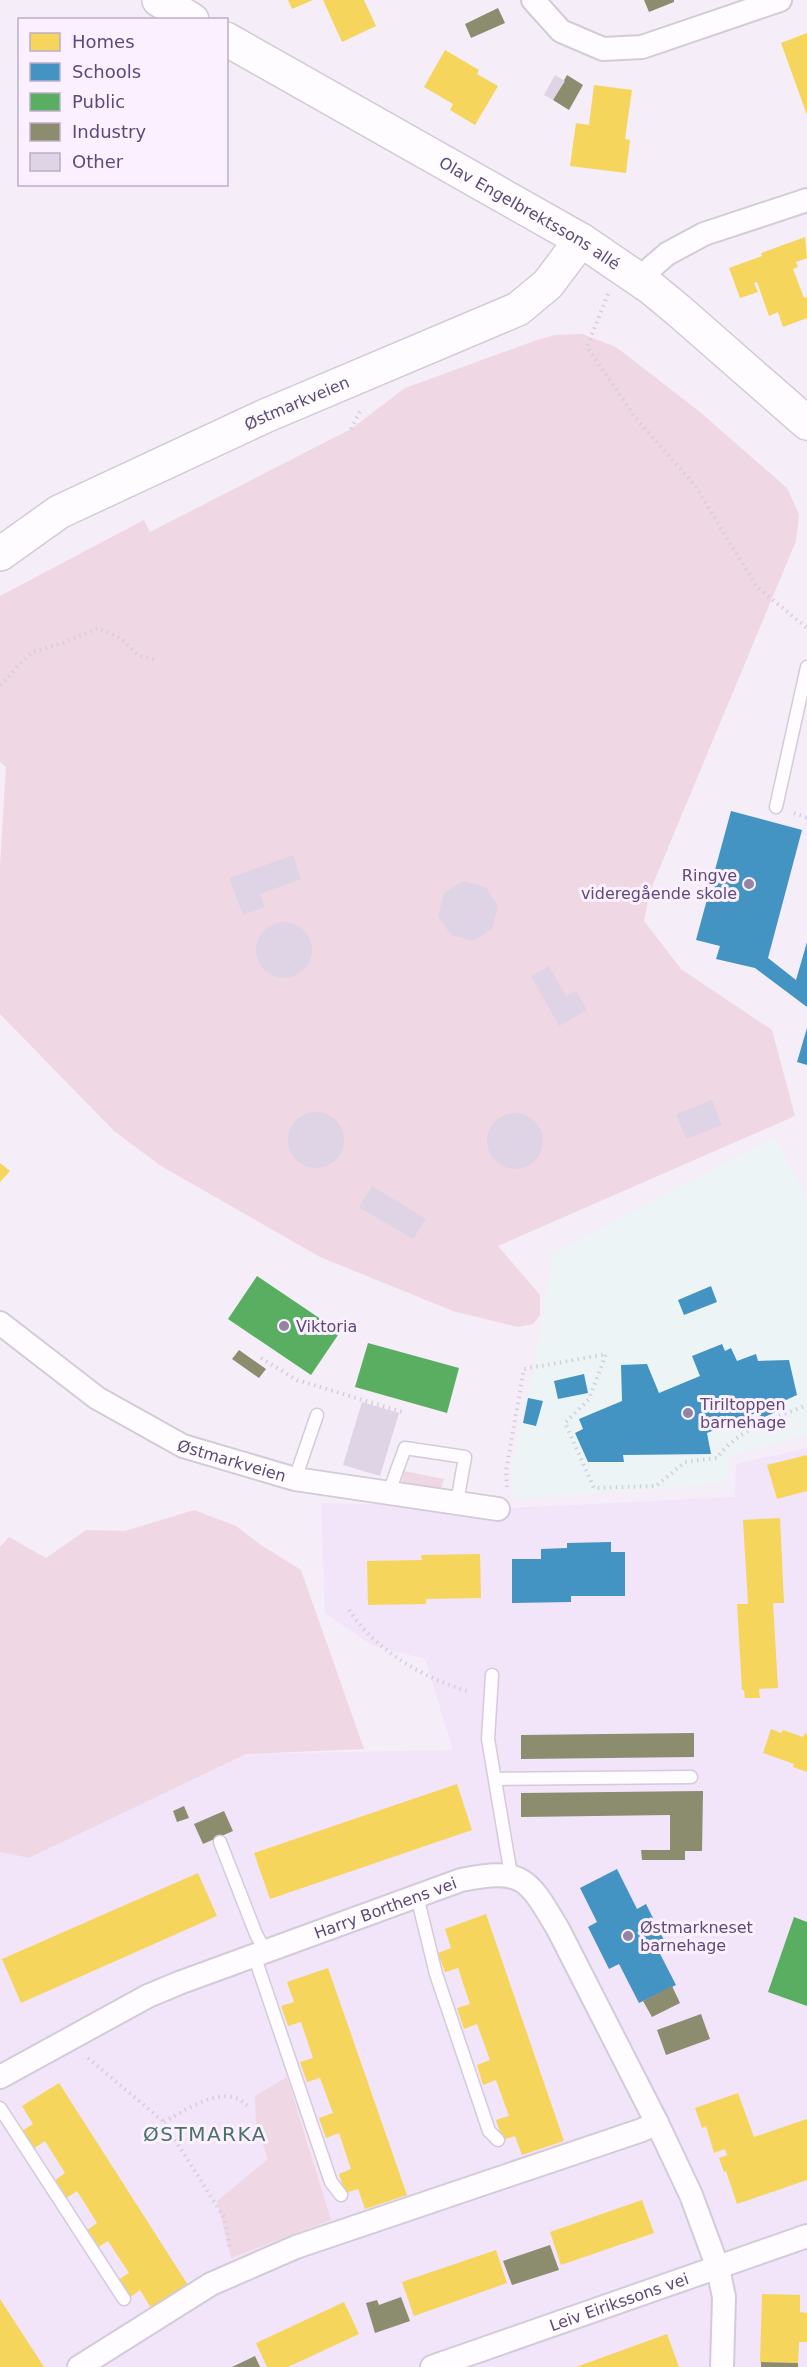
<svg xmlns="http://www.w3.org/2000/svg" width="807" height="2367" viewBox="0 0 807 2367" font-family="'DejaVu Sans',sans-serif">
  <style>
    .residential { fill: #f2e4f9 }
    .education { fill: #ecf4f5 }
    .green { fill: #f0d7e4 }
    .homes { fill: #f6d55c }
    .schools { fill: #4393c3 }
    .public { fill: #5aae61 }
    .industry { fill: #8c8c6e }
    .building { fill: #ded4e5 }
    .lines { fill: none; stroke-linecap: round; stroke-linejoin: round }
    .lane-casing { stroke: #d3cbd9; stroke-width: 15 }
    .street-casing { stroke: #d3cbd9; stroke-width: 26 }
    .secondary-casing { stroke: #d2cad9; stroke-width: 36 }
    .path { stroke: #d5cedb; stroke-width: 4; stroke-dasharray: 1.5 4.5; stroke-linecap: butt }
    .lane { stroke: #fefcfe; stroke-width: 12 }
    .street { stroke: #fefcfe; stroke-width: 22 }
    .secondary { stroke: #fefcfe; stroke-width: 33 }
    .poi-dot { fill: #9383a5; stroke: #faf0ff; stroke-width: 2 }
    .labels { text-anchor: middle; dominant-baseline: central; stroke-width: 6; stroke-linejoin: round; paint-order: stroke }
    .street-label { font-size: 16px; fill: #5e4a79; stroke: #faf0ff }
    .poi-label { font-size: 16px; fill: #5e4a79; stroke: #faf0ff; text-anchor: start }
    .quarter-label { font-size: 20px; letter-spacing: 1.5px; fill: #4c7268; stroke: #faf0ff }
  </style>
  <rect width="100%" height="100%" fill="#f5edf8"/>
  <path class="residential" d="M807 1448V2367H0V1852L29 1858 246 1754 453 1750 425 1659 373 1646 325 1613 321 1503 509 1508 735 1497 736 1464Z"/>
  <path class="education" d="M775 1137 807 1199V1434L729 1456 726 1483 515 1499 510 1475 536 1357 553 1254Z"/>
  <path class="green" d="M582 334 616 347 700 412 787 488 799 514 796 541 650 891 644 921 681 969 772 1030 795 1116 498 1246 540 1295V1315L533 1324 518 1327 453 1311 320 1257 161 1166 114 1131 0 1014V866L6 767 0 762V596L144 520 150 532 351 429 405 388 537 340 555 335Z
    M404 1471 444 1479 440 1492 400 1489Z
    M194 1510 236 1526 261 1545 301 1570 364 1749 246 1754 29 1858 0 1852V1547L9 1537 46 1558 86 1530 125 1531Z
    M287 2077 331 2220 231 2258 217 2201 268 2159 256 2124 255 2096Z"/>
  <path class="homes" d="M288 0H313L292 9Z
    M323 0H364L376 26 342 42Z
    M807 33V115L781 43Z
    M445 50 479 70 477 74 498 86 475 125 450 110 453 104 424 87Z
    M594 85 632 90 625 139 630 140 626 173 570 166 576 123 589 125Z
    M805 237 807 258 796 262 798 267 793 269 804 298 807 297V318L783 327 778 312 769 316 757 282 754 283 758 292 740 298 729 268 762 256 761 253Z
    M0 1163 10 1171 0 1182Z
    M807 1455V1491L777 1499 767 1465Z
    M780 1518 784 1603H773L778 1688 759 1689 760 1698H745L744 1690H742L737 1604H748L743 1520Z
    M480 1554 481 1598 426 1599V1604L368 1605 367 1561 422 1560 421 1555Z
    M771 1729 781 1733 783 1730 803 1737 805 1733 807 1734V1772L793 1767 794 1764 763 1753Z
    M457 1784 472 1830 270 1899 254 1853Z
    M198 1873 217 1916 21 2003 2 1959Z
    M486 1914 564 2141 522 2155 515 2136 503 2140 496 2120 509 2116 496 2080 483 2085 477 2065 490 2060 477 2024 464 2029 457 2008 470 2004 458 1968 445 1972 438 1953 451 1948 445 1929Z
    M328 1968 407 2195 365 2209 358 2189 345 2193 339 2174 351 2169 339 2133 326 2138 319 2118 333 2113 320 2078 307 2082 300 2062 313 2058 301 2022 288 2026 281 2006 294 2002 287 1982Z
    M59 2083 188 2285 151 2308 140 2290 129 2298 118 2280 129 2273 108 2241 97 2248 86 2231 97 2223 77 2191 65 2199 54 2181 65 2173 45 2141 33 2149 22 2131 33 2124 22 2106Z
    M738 2093 754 2137 807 2119V2180L737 2204 726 2171 724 2172 719 2158 727 2155 725 2149 714 2153 706 2126 702 2128 695 2108Z
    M642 2200 654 2233 561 2265 550 2232Z
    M496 2250 507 2283 414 2316 402 2282Z
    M762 2294 800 2295V2312L807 2313V2342H799L798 2363 760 2362Z
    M0 2299 44 2367H0Z
    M344 2302 359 2334 288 2367H267L256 2343Z
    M667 2334 679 2367H576Z"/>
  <path class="schools" d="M731 811 802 830 768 958 796 980 807 942V1007L755 968 716 959 720 946 696 940Z
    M807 1028V1065L797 1062Z
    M711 1286 717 1302 684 1315 678 1300Z
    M722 1344 725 1351 731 1348 737 1361 756 1354 758 1361 789 1360 797 1395 775 1405 778 1411 760 1419 758 1412 707 1433 711 1454 623 1455 624 1462H588L575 1433 583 1429 579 1419 622 1401 621 1365 647 1364 659 1393 700 1376 692 1356Z
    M584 1374 588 1393 558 1399 554 1381Z
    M528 1398 543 1401 536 1426 523 1423Z
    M611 1542V1552H625V1596H571V1602L512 1603V1559H541V1549L567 1548V1543Z
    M617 1869 637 1909 646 1904 664 1940 655 1944 676 1985 639 2003 619 1964 609 1969 588 1927 597 1922 580 1888Z"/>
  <path class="public" d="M257 1276 340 1332 311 1375 228 1319Z
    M368 1343 459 1368 447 1413 355 1387Z
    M794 1917 807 1922V2006L768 1992Z"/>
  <path class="industry" d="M644 0H674V2L649 12Z
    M498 8 505 23 471 38 465 24Z
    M567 75 583 85 569 110 553 100Z
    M239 1350 266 1369 259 1378 232 1359Z
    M694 1733V1757L521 1759V1735Z
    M703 1791 702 1851H685V1860H642L641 1850H670V1815L521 1817V1793Z
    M184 1806 189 1818 177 1822 173 1811Z
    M224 1811 233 1831 203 1844 194 1824Z
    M672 1986 680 2003 652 2017 643 2001Z
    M701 2014 710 2039 666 2055 657 2030Z
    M550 2245 559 2270 512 2285 503 2261Z
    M401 2297 410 2321 375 2333 366 2303 377 2300 379 2305Z
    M255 2356 260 2367H232Z
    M761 2362 798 2363V2367H761Z"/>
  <path class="building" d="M555 75 565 81 553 100 544 95Z
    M293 855 301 879 260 894 265 907 243 915 229 878Z
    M463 881 486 887 498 906 492 929 473 941 451 935 438 916 444 893Z
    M256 950a28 28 0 1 1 56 0a28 28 0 1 1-56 0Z
    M549 966 566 996 576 991 587 1010 559 1026 531 976Z
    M712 1100 722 1125 686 1139 676 1114Z
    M288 1140a28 28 0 1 1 56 0a28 28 0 1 1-56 0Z
    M487 1141a28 28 0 1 1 56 0a28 28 0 1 1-56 0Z
    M372 1186 426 1219 413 1239 359 1207Z
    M362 1402 399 1413 380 1476 343 1465Z"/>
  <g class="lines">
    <defs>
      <path id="lane" d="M776 807 807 667
        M295 1479 317 1415
        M389 1492 405 1448 465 1457 457 1502
        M492 1675 488 1739 511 1875
        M495 1779 691 1777
        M220 1842 256 1934 265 1951
        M417 1896 436 1974 489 2131 498 2140
        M254 1955 331 2182 341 2195
        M0 2108 124 2299"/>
      <g id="street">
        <path d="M533 0 561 31 603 49 642 47 780 0"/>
        <path d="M638 279 667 254 704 234 807 200"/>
        <path id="s1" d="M0 1323 97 1398 183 1446 295 1479 498 1509"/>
        <path id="s2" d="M0 2077 148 1996 179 1983 461 1880C523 1868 527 1877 558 1929L657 2123 691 2195 718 2268 724 2297 722 2367"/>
        <path d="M79 2367 211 2284 296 2247 642 2130 657 2123"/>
        <path id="s3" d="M432 2367 807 2236"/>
      </g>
      <g id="secondary">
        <path d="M159 0 192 20"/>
        <path id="s4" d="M226 39 581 240 650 287 678 310 807 423"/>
        <path id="s5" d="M0 554 59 512 265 416 518 309 548 284 581 240"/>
      </g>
    </defs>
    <use href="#lane" class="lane-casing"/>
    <use href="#street" class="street-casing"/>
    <use href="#secondary" class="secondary-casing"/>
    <path class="path" d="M608 294 587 347 635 417 696 487 757 587 807 628
      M351 429 360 411
      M0 685 32 652 63 643 98 628 122 639 138 655 155 660
      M794 813 807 818
      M261 1358 297 1380 406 1413
      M507 1487 506 1471 524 1369 606 1354 589 1399 565 1423 594 1488 656 1486 685 1462 717 1458C738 1429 775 1418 807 1405
      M349 1610C377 1652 422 1677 470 1692
      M88 2058 164 2122 225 2219 230 2250
      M164 2122C181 2112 216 2090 235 2098 240 2099 244 2103 248 2106"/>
    <use href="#lane" class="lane"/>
    <use href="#street" class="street"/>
    <use href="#secondary" class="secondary"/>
  </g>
  <g class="poi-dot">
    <circle cx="749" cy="884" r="6"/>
    <circle cx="284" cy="1326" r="6"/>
    <circle cx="688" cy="1413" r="6"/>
    <circle cx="628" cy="1936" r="6"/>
  </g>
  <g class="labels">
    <g class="street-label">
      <text stroke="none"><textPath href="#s4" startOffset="350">Olav Engelbrektssons allé</textPath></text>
      <text stroke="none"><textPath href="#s5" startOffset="334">Østmarkveien</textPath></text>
      <text stroke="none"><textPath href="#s1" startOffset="272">Østmarkveien</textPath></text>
      <text stroke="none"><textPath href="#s2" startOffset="422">Harry Borthens vei</textPath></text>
      <text stroke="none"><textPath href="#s3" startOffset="198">Leiv Eirikssons vei</textPath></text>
    </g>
    <g class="poi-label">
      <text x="737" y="875" text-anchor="end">Ringve<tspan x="737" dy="18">videregående skole</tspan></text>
      <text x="296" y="1326">Viktoria</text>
      <text x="700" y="1404">Tiriltoppen<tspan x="700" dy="18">barnehage</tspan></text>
      <text x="640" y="1927">Østmarkneset<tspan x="640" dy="18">barnehage</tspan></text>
    </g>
    <g class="quarter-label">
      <text x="205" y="2134">ØSTMARKA</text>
    </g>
  </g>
  <rect x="18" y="18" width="210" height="168" fill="#faf0ff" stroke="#bcaec9" stroke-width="1.5"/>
  <rect x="30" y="33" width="30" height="18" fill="#f6d55c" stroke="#bcaec9" stroke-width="1.5"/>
  <text x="72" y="48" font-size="18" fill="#5e4a79">Homes</text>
  <rect x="30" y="63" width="30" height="18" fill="#4393c3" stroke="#bcaec9" stroke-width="1.5"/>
  <text x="72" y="78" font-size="18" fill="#5e4a79">Schools</text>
  <rect x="30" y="93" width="30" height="18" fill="#5aae61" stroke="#bcaec9" stroke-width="1.5"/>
  <text x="72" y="108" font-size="18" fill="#5e4a79">Public</text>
  <rect x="30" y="123" width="30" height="18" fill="#8c8c6e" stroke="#bcaec9" stroke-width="1.5"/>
  <text x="72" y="138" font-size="18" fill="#5e4a79">Industry</text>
  <rect x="30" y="153" width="30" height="18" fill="#ded4e5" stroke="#bcaec9" stroke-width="1.5"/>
  <text x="72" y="168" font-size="18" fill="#5e4a79">Other</text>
</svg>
